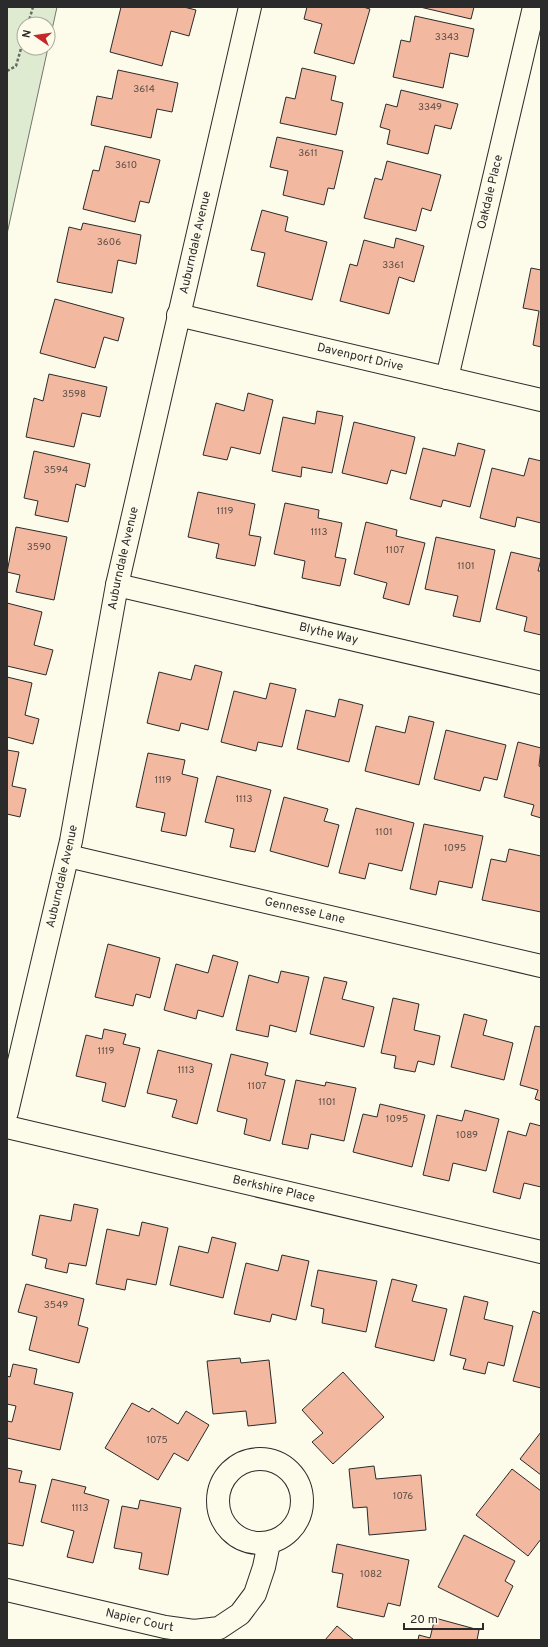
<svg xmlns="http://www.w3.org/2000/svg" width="548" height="1647" viewBox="0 0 548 1647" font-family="Overpass,sans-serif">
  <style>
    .green { fill: #deebd1; stroke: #74746e; fill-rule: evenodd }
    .building { fill: #f2b8a0; stroke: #2b2b2b }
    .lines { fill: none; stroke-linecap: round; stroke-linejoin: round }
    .street-casing { stroke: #2b2b2b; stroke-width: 24 }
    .path { stroke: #6a6964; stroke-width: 2.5; stroke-dasharray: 3 2; stroke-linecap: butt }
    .street { stroke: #fdfbea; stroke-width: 22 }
    .labels { text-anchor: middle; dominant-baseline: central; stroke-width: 3; stroke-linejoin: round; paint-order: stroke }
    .number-label { font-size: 10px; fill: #5d4e48 }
    .street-label { font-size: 12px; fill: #2b2b2b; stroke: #fdfbea }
  </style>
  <rect width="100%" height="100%" fill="#fdfbea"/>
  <path class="green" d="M7 7H57L7 234ZM24 24H48V48H24Z"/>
  <path class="building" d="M121 7H184L196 10 189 36 171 31 162 66 110 52Z
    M307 7H363L370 9 354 64 314 53 322 24 304 19Z
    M420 7H474L471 19Z
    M415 16 474 29 468 57 450 53 443 88 393 77 401 40 410 42Z
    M302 68 336 76 331 100 343 103 336 135 280 123 286 97 295 99Z
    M118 70 178 83 172 112 157 109 151 138 91 125 97 96 112 99Z
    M401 90 458 104 451 129 435 125 428 154 387 144 390 130 380 127 386 104 397 107Z
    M277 137 343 151 334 189 328 188 324 205 283 195 288 171 270 167Z
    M105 146 160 160 149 203 140 201 135 222 83 209 93 170 99 171Z
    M387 161 441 175 431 211 422 208 416 231 364 218 375 178 382 180Z
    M262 210 288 217 285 231 327 242 312 300 257 286 265 253 251 250Z
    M83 223 141 235 136 264 118 260 112 293 57 282 69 227 81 230Z
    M396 238 424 246 414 282 399 277 389 314 340 301 350 264 357 266 364 240 394 248Z
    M531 268 541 270V347L533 345 539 311 523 308Z
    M55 299 124 318 118 341 104 337 95 368 40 353Z
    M49 374 107 387 100 417 82 413 74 447 26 437 34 398 43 401Z
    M248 393 273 400 260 454 231 447 227 460 203 455 216 403 244 411Z
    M317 411 343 416 332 473 302 467 301 477 272 471 283 417 315 424Z
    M354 422 415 437 406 474 391 470 387 484 342 473Z
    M458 443 485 450 470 507 443 500 441 507 410 499 423 448 455 456Z
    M34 451 90 464 85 487 76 484 68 522 35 515 38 501 24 498Z
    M529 458 541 461V523L517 517 515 527 480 518 492 468 524 476Z
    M198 492 255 504 249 535 261 537 255 566 216 558 219 544 188 537Z
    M285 503 319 510 318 518 342 523 335 557 346 559 340 586 302 578 305 561 274 554Z
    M366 522 397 530 396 536 425 543 409 605 383 598 387 583 354 574Z
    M16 527 67 537 54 600 16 592 20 575 7 572Z
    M436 537 495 550 480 622 453 616 458 596 425 589Z
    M511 552 541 559 538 571H541V635L524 631 527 617 496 609Z
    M7 603 42 612 34 645 53 650 46 675 7 666Z
    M195 665 222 672 208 730 181 723 179 731 147 723 159 672 191 680Z
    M7 677 32 683 25 715 39 719 33 744 7 737Z
    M270 683 296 689 282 747 258 742 256 751 221 742 234 691 266 699Z
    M339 699 363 705 349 762 297 749 306 710 335 717Z
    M409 716 434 722 419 785 365 771 376 726 405 733Z
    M446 730 506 745 497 780 484 777 480 791 434 779Z
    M518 742 541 748 539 766 541 767V818L531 815 534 805 504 797Z
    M7 750 19 752 12 786 26 789 20 817 7 814Z
    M148 753 185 760 182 774 198 778 186 836 161 831 165 813 136 807Z
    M217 776 271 790 255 852 230 847 234 829 205 822Z
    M284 797 328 809 324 821 339 825 328 867 270 851Z
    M356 808 414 823 402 871 369 863 365 879 339 873Z
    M424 824 483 836 472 888 439 881 436 895 410 889Z
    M509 849 541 856V912L482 900 491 859 506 862Z
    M108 944 160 958 150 998 136 994 133 1006 95 997Z
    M213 955 238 962 223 1017 198 1010 196 1019 164 1010 176 964 208 973Z
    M281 971 309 977 296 1032 270 1025 268 1037 236 1030 249 975 278 983Z
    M324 977 347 982 342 999 374 1007 364 1047 310 1034Z
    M393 998 419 1004 414 1030 440 1036 434 1065 418 1061 415 1072 394 1068 396 1056 381 1053Z
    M464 1014 487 1020 483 1035 513 1043 504 1080 451 1067Z
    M535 1026 541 1027V1101L535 1099 538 1090 520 1085Z
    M104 1029 126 1034 123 1044 140 1048 125 1107 102 1101 106 1083 76 1076 86 1035 102 1039Z
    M158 1050 212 1064 197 1124 172 1117 177 1100 147 1093Z
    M231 1054 268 1063 265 1075 285 1080 270 1141 244 1134 247 1119 217 1111Z
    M296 1080 325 1086 326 1082 356 1088 344 1141 311 1134 308 1149 282 1144Z
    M380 1104 425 1115 412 1167 353 1152 363 1114 377 1117Z
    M465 1110 499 1119 486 1171 453 1163 449 1181 423 1175 437 1115 462 1121Z
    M530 1123 541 1126V1187L524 1183 520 1199 493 1192 508 1131 526 1136Z
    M74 1204 98 1209 86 1266 69 1263 67 1273 45 1268 47 1259 32 1255 40 1215 71 1221Z
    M142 1222 168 1228 156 1285 127 1279 125 1290 96 1284 107 1229 139 1236Z
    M212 1237 236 1243 223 1298 170 1285 179 1246 208 1253Z
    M282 1255 309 1261 296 1320 272 1314 270 1322 234 1314 246 1263 278 1271Z
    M318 1270 377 1281 366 1332 322 1323 324 1309 311 1306Z
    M392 1279 417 1285 412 1301 447 1309 434 1361 375 1347Z
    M26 1284 84 1299 78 1325 88 1328 79 1363 29 1350 37 1317 18 1312Z
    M464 1296 488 1302 484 1319 513 1326 504 1366 488 1362 485 1374 463 1369 466 1359 450 1355Z
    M533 1311 541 1314V1388L513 1381Z
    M240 1358 241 1363 269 1360 276 1423 248 1426 246 1411 213 1414 207 1361Z
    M13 1364 37 1369 34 1384 73 1393 60 1450 7 1438V1421L12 1422 16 1406 7 1404V1376L10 1377Z
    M343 1372 384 1417 333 1464 312 1442 323 1433 302 1410Z
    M132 1403 149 1412 152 1408 178 1424 186 1411 209 1425 188 1461 174 1453 158 1480 105 1448Z
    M541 1432V1475L520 1459Z
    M374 1466 376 1479 421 1475 426 1530 369 1535 367 1507 353 1508 349 1469Z
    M7 1468 22 1471 19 1482 36 1485 23 1546 7 1543Z
    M512 1469 541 1491V1539L528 1556 476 1515Z
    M52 1479 86 1487 84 1493 109 1500 93 1563 67 1557 74 1531 41 1522Z
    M140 1500 181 1508 168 1575 139 1569 142 1553 114 1548 122 1506 138 1509Z
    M464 1535 515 1561 505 1581 513 1586 498 1617 438 1587Z
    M337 1544 409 1560 400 1606 388 1603 384 1617 337 1607 343 1574 332 1572Z
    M435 1618 479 1630 477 1640H418L419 1635 430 1638Z
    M337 1626 354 1640H325Z"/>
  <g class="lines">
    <defs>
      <g id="street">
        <path id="s1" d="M178 315 541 400"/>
        <path id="s2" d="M447 378 534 7"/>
        <path id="s3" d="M117 585 541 683"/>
        <path id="s4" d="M68 856 541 966"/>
        <path id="s5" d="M7 1112 71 841 117 585 250 7"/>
        <path id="s6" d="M7 1127 541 1252"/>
        <circle cx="260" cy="1501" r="42"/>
        <path id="s7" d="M7 1590 165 1627 194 1631 219 1628 240 1614 255 1594 264 1567 269 1543"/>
      </g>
    </defs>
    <use href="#street" class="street-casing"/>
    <path class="path" d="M28 24 33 7
      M7 71 16 66 24 38"/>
    <use href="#street" class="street"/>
  </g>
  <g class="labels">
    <g class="number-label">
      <text x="447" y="37">3343</text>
      <text x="144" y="89">3614</text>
      <text x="430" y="107">3349</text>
      <text x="308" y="153">3611</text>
      <text x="126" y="165">3610</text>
      <text x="109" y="242">3606</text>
      <text x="393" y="265">3361</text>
      <text x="74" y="394">3598</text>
      <text x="56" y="470">3594</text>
      <text x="225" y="511">1119</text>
      <text x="319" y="532">1113</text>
      <text x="39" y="547">3590</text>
      <text x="395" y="550">1107</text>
      <text x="466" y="566">1101</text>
      <text x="163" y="780">1119</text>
      <text x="244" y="799">1113</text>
      <text x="384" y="832">1101</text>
      <text x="455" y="848">1095</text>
      <text x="106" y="1051">1119</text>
      <text x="186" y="1070">1113</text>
      <text x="257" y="1086">1107</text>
      <text x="327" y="1102">1101</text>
      <text x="397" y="1119">1095</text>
      <text x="467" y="1135">1089</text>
      <text x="56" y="1305">3549</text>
      <text x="157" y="1440">1075</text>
      <text x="403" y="1496">1076</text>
      <text x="80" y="1508">1113</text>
      <text x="371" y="1574">1082</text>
    </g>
    <g class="street-label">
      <text stroke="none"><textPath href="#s2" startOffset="191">Oakdale Place</textPath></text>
      <text stroke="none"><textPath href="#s5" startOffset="890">Auburndale Avenue</textPath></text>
      <text stroke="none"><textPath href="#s1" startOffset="187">Davenport Drive</textPath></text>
      <text stroke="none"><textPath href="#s5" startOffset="566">Auburndale Avenue</textPath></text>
      <text stroke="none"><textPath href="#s3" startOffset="217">Blythe Way</textPath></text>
      <text stroke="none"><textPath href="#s5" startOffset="242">Auburndale Avenue</textPath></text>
      <text stroke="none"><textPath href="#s4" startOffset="243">Gennesse Lane</textPath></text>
      <text stroke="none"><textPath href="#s6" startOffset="274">Berkshire Place</textPath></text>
      <text stroke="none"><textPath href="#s7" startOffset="136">Napier Court</textPath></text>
    </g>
  </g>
  <rect width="548" height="1647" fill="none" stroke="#2b2b2b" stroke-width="16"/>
  <g transform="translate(36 36) rotate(283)"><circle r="19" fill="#fdfbea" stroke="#a9a89e"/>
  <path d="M0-3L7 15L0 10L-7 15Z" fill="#c62828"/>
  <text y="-6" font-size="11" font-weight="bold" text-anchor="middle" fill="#2b2b2b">N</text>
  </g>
  <path d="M404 1623v6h79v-6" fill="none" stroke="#2b2b2b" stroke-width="2"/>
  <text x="410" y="1623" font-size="12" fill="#2b2b2b" stroke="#fdfbea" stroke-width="3" paint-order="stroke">20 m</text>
</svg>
